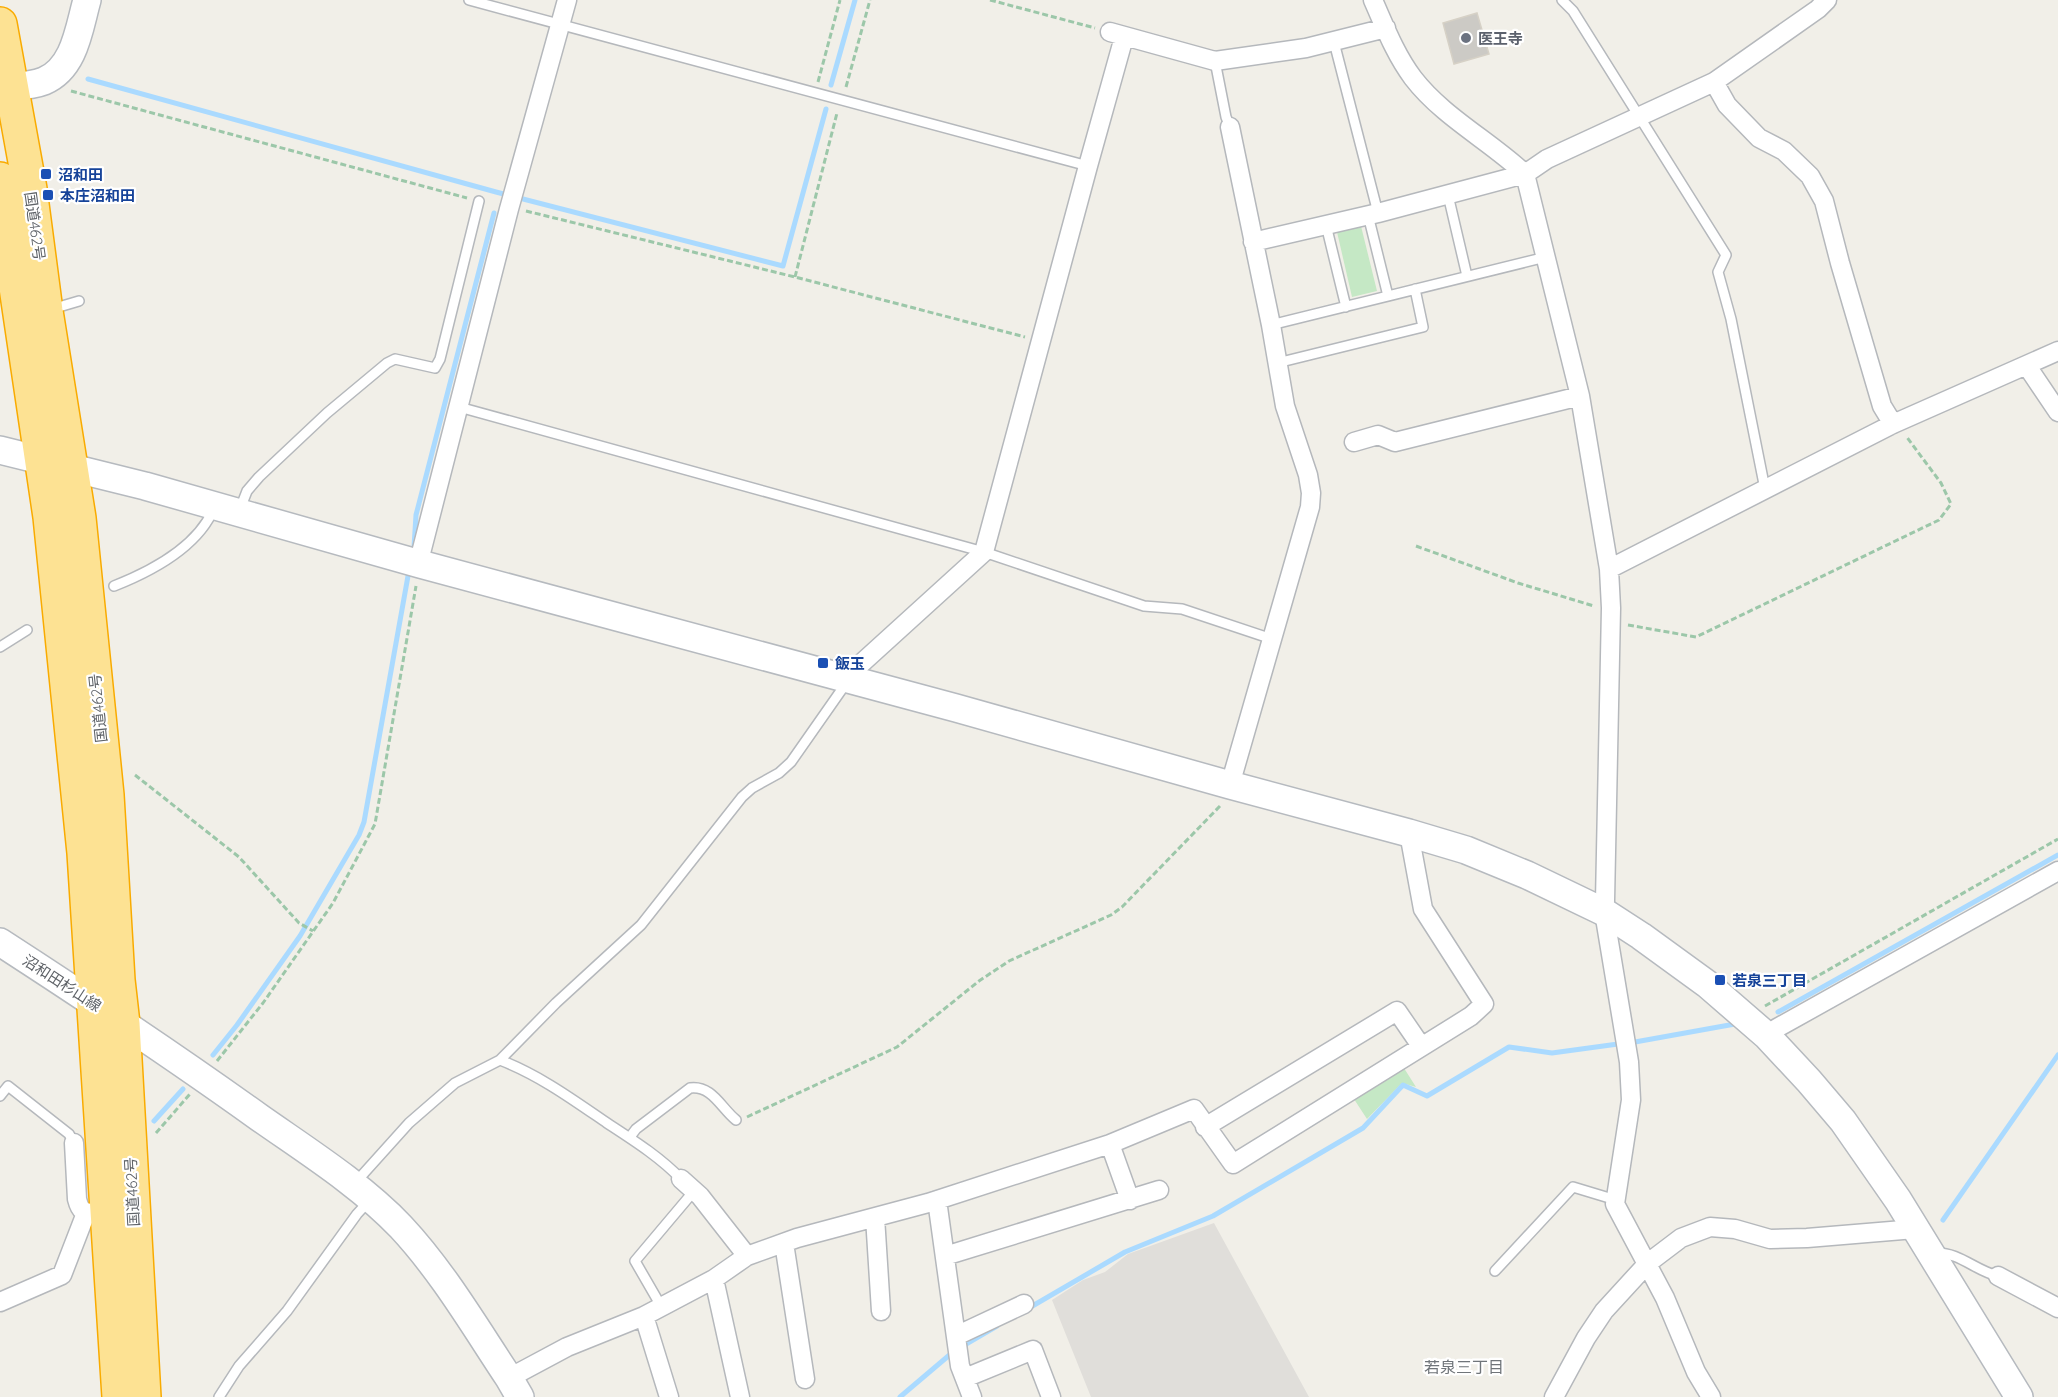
<svg xmlns="http://www.w3.org/2000/svg" width="2058" height="1397" viewBox="0 0 2058 1397" font-family="Quicksand,'Noto Sans JP',sans-serif">
  <style>
    .industrial { fill: #e0deda }
    .green { fill: #c5e8c5 }
    .lines { fill: none; stroke-linecap: round; stroke-linejoin: round }
    .stream { stroke: #aadaff; stroke-width: 5 }
    .building { fill: #cccac5; stroke: #d6d1c6; stroke-width: 1.5 }
    .lane-casing { stroke: #b5b8bc; stroke-width: 12 }
    .street-casing { stroke: #b5b8bc; stroke-width: 21 }
    .secondary-casing { stroke: #b6babf; stroke-width: 30 }
    .highway-casing { stroke: #f9ab00; stroke-width: 36 }
    .path { stroke: #9cc7a9; stroke-width: 3; stroke-dasharray: 6 3; stroke-linecap: butt }
    .lane { stroke: #fff; stroke-width: 9 }
    .street { stroke: #fff; stroke-width: 18 }
    .secondary { stroke: #fff; stroke-width: 27 }
    .highway { stroke: #fde293; stroke-width: 33 }
    .worship-dot { fill: #6b7280; stroke: #fff; stroke-width: 2 }
    .transit-dot { fill: #1a4fb4; stroke: #fff; stroke-width: 2 }
    .labels { text-anchor: middle; dominant-baseline: central; stroke-width: 4.5; stroke-linejoin: round; paint-order: stroke }
    .worship-label { font-size: 15px; font-weight: bold; fill: #5b616d; stroke: #fff; text-anchor: start }
    .transit-label { font-size: 15px; font-weight: bold; fill: #164399; stroke: #fff; text-anchor: start }
    .street-label { font-size: 15px; fill: #5f6368; stroke: #fff }
    .neighbourhood-label { font-size: 16px; fill: #70757a; stroke: #fff }
  </style>
  <rect width="100%" height="100%" fill="#f1efe8"/>
  <path class="industrial" d="M1214 1223 1309 1397H1091L1052 1300 1083 1280 1105 1272 1128 1254Z"/>
  <path class="green" d="M1361 226 1377 291 1352 297 1337 232Z
    M1402 1065 1416 1087 1402 1083 1367 1119 1352 1096Z"/>
  <g class="lines">
    <path class="stream" d="M88 79 496 192 783 266 826 109
      M831 85 855 0
      M414 547 416 515 494 213
      M1778 1012 2058 855
      M1635 1042 1735 1024
      M213 1055 237 1025 300 936 359 835 364 822 408 576
      M154 1121 183 1089
      M1943 1220 2058 1055
      M1029 1308 1125 1252 1213 1216 1363 1128 1403 1085 1427 1096 1509 1047 1552 1053 1618 1044
      M961 1347 997 1326
      M900 1397 953 1352"/>
  </g>
  <path class="building" d="M1477 13 1489 54 1454 64 1443 23Z"/>
  <g class="lines">
    <defs>
      <path id="lane" d="M469 0 1088 166
        M1562 0 1573 11 1726 255 1718 272 1731 319 1765 489
        M1334 42 1378 213
        M1215 61 1226 117 1230 127
        M1448 195 1467 276
        M1368 215 1388 296
        M1326 225 1346 307
        M52 309 79 301
        M1271 325 1546 257
        M1277 363 1423 327 1415 289
        M459 407 984 552 1144 606 1182 609 1272 639
        M240 509 247 491 259 477 327 413 387 363 395 359 435 368 440 359 479 201
        M114 586C152 571 198 547 214 508
        M0 647 27 630
        M500 1060C539 1075 572 1099 607 1123 633 1140 660 1157 681 1179
        M0 1096 8 1086 69 1134 74 1143
        M630 1137 636 1129 690 1088C712 1085 721 1108 736 1120
        M355 1183 409 1123 455 1083 500 1060 556 1003 641 925 742 797 752 788 779 773 791 762 847 682
        M1936 1253C1959 1252 1976 1271 1998 1276
        M1495 1271 1573 1187 1616 1200
        M661 1306 635 1261 694 1191
        M219 1397 239 1366 287 1311 357 1214 369 1201"/>
      <path id="street" d="M1373 0C1385 27 1395 54 1413 78 1443 117 1490 141 1525 174L1580 396 1609 569 1611 608 1605 901 1604 912 1629 1062 1631 1100 1615 1204 1665 1298 1696 1372 1711 1397
        M1110 32 1215 61 1306 48 1386 28
        M1714 82 1727 105 1759 138 1784 151 1810 176 1824 201 1840 263 1882 406 1893 424
        M1230 127 1271 325 1285 406 1308 475 1311 493 1310 507 1230 785
        M1253 242 1378 213 1525 174 1547 159 1714 82 1818 9 1827 0
        M2027 366 2058 412
        M1354 442 1378 435 1395 442 1580 396
        M420 564 421 553 509 209 567 0
        M1609 569 1893 424 2058 351
        M849 680 853 671 984 552 1088 166 1124 37
        M1767 1036 1777 1028 2058 871
        M1205 1127 1397 1011 1421 1046
        M74 1143 77 1199C80 1211 83 1213 95 1213
        M1110 1144 1130 1200
        M681 1179 700 1196 747 1256
        M937 1200 960 1366 972 1397
        M875 1217 881 1311
        M784 1243 805 1379
        M945 1256 1159 1190
        M1998 1276 2058 1308
        M714 1279 740 1397
        M0 1302 62 1275 86 1213
        M644 1316 669 1397
        M956 1336 1024 1304
        M509 1378 567 1347 644 1316 714 1279 747 1256 797 1238 928 1203 1110 1144 1194 1109 1233 1164 1471 1016 1484 1004 1423 909 1409 833
        M965 1378 1033 1350 1051 1397
        M1554 1397 1586 1338 1604 1311 1648 1263 1681 1238 1710 1227 1735 1229 1770 1239 1807 1238 1915 1229"/>
      <path id="secondary" d="M11 87C22 86 34 85 44 81 75 68 79 28 87 0
        M0 450 145 486 420 564 956 708 1230 785 1409 833 1466 850 1527 875 1604 912 1641 936 1707 984 1767 1036 1809 1081 1843 1121 1898 1200 2019 1397
        M0 942C88 999 175 1057 260 1118 307 1151 361 1185 401 1227 443 1272 475 1327 509 1378L520 1397"/>
      <path id="highway" d="M0 24 30 189 46 311 79 518 107 795 118 980 123 1024 144 1397
        M0 179 50 517 84 853 119 1397"/>
    </defs>
    <use href="#lane" class="lane-casing"/>
    <use href="#street" class="street-casing"/>
    <use href="#secondary" class="secondary-casing"/>
    <use href="#highway" class="highway-casing"/>
    <path class="path" d="M990 0 1095 28
      M818 82 840 0
      M846 87 870 0
      M71 91 467 198
      M526 211 795 277 1025 337
      M795 277 837 113
      M1416 546 1518 583 1594 606
      M1628 625 1696 637 1939 520 1951 504 1941 483 1906 436
      M135 775 239 857 299 923 313 931
      M1765 1006 2058 839
      M217 1061 263 1003 333 903 375 824 416 586
      M747 1117 897 1047 979 981 1009 961 1111 915 1122 907 1221 805
      M156 1133 190 1094"/>
    <use href="#lane" class="lane"/>
    <use href="#street" class="street"/>
    <use href="#secondary" class="secondary"/>
    <use href="#highway" class="highway"/>
  </g>
  <circle class="worship-dot" cx="1466" cy="38" r="6"/>
  <g class="transit-dot">
    <rect x="40" y="168" width="12" height="12" rx="3"/>
    <rect x="42" y="189" width="12" height="12" rx="3"/>
    <rect x="817" y="657" width="12" height="12" rx="3"/>
    <rect x="1714" y="974" width="12" height="12" rx="3"/>
  </g>
  <g class="labels">
    <g class="worship-label">
      <text x="1478" y="38">医王寺</text>
    </g>
    <g class="transit-label">
      <text x="58" y="174">沼和田</text>
      <text x="60" y="195">本庄沼和田</text>
      <text x="835" y="663">飯玉</text>
      <text x="1732" y="980">若泉三丁目</text>
    </g>
    <g class="street-label">
      <text transform="translate(35 226) rotate(82)">国道462号</text>
      <text transform="translate(98 708) rotate(-96)">国道462号</text>
      <text transform="translate(62 983) rotate(33)">沼和田杉山線</text>
      <text transform="translate(132 1192) rotate(-93)">国道462号</text>
    </g>
    <g class="neighbourhood-label">
      <text x="1464" y="1367">若泉三丁目</text>
    </g>
  </g>
</svg>
